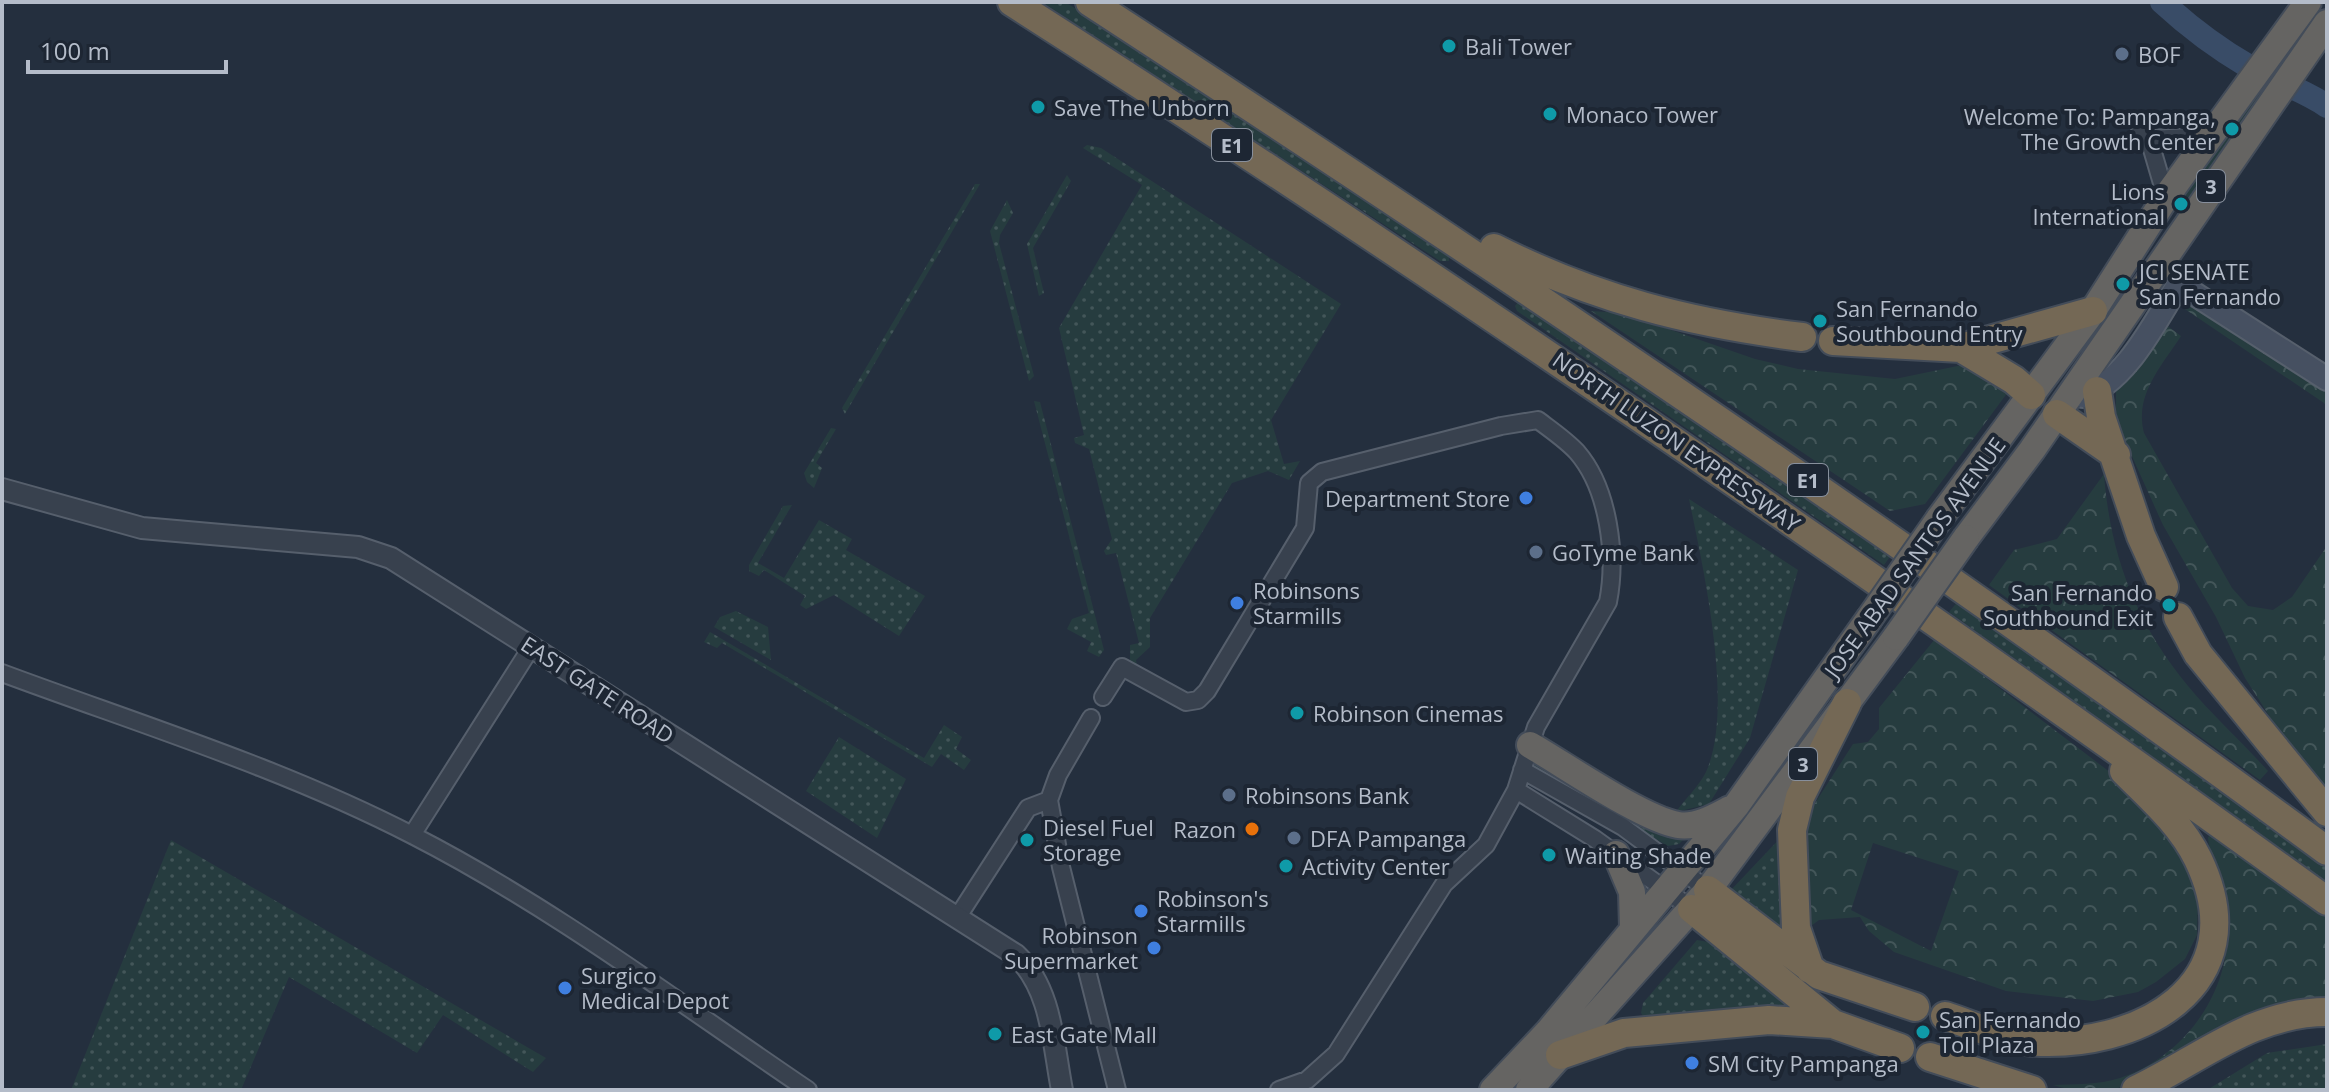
<svg xmlns="http://www.w3.org/2000/svg" width="2329" height="1092" viewBox="0 0 2329 1092" font-family="'Open Sans',sans-serif">
  <style>
    .grass { fill: url(#grass-dots) }
    .forest { fill: url(#forest-crowns); fill-rule: evenodd }
    .garden { fill: #263c3f }
    .lines { fill: none; stroke-linecap: round; stroke-linejoin: round }
    .river { stroke: #394c67; stroke-width: 24 }
    .minor-casing { stroke: #565f6c; stroke-width: 20 }
    .tertiary-casing { stroke: #565f6c; stroke-width: 24 }
    .secondary-casing { stroke: #565f6c; stroke-width: 26 }
    .trunk-casing { stroke: #434c59; stroke-width: 30 }
    .motorway-casing { stroke: #434c59; stroke-width: 32 }
    .minor { stroke: #38414e; stroke-width: 16 }
    .tertiary { stroke: #38414e; stroke-width: 20 }
    .secondary { stroke: #465061; stroke-width: 22 }
    .trunk { stroke: #656462; stroke-width: 26 }
    .motorway { stroke: #746855; stroke-width: 28 }
    .trunk-bridge-casing { stroke: #434c59; stroke-width: 30; stroke-linecap: butt }
    .trunk-bridge { stroke: #656462; stroke-width: 26 }
    .culture-dot { fill: #0f9aa8; stroke: #1d2633; stroke-width: 3 }
    .service-dot { fill: #5c6f8a; stroke: #1d2633; stroke-width: 3 }
    .shop-dot { fill: #3f7fe0; stroke: #1d2633; stroke-width: 3 }
    .food-dot { fill: #e8710a; stroke: #1d2633; stroke-width: 3 }
    .labels { text-anchor: middle; dominant-baseline: central; stroke-width: 8; stroke-linejoin: round; paint-order: stroke }
    .shield { fill: #1d2633; stroke: #878f9c; stroke-width: 2 }
    .shield-label { font-size: 20px; font-weight: bold; fill: #b4bcc9 }
    .poi-label { font-size: 22px; fill: #b4bcc9; stroke: #1d2633; text-anchor: start }
    .street-label { font-size: 22px; fill: #b4bcc9; stroke: #1d2633 }
  </style>
  <defs>
    <pattern id="grass-dots" width="8" height="8" patternUnits="userSpaceOnUse" patternTransform="scale(2)"><rect width="8" height="8" fill="#263c3f"/><path d="M2 2h.1M6 6h.1" fill="none" stroke="#435659" stroke-width="1.8" stroke-linecap="round"/></pattern>
    <pattern id="forest-crowns" width="20" height="18" patternUnits="userSpaceOnUse" patternTransform="scale(2)"><rect width="20" height="18" fill="#263c3f"/><path d="M2 6a3 3 0 1 1 6 0M12 15a3 3 0 1 1 6 0" fill="none" stroke="#435659"/></pattern>
  </defs>
  <rect width="100%" height="100%" fill="#242f3e"/>
  <path class="grass" d="M1042 2H1065L1102 25 1449 254V261H1440Z
    M1087 145 1101 148 1341 304 1271 420 1284 464 1300 461 1289 480 1268 471 1232 483 1150 618V647L1136 660 1137 666 1130 661V645L1139 643 1116 553 1106 555 1104 551 1112 539 1089 449 1075 443 1074 438 1084 435 1059 328 1142 185 1083 148Z
    M1067 175 1071 181 1033 248 1044 293 1039 296 1027 244Z
    M975 184H980L845 414 842 408Z
    M1007 200 1013 213 1000 235 999 243 1034 376 1029 381 990 231Z
    M1519 301 1892 554 1884 565 1517 311 1515 306Z
    M1034 401 1040 402 1104 650 1099 657 1087 651 1091 642 1067 629 1072 619 1089 613Z
    M831 428 836 429 816 463 822 468 814 488 807 482 804 473Z
    M1689 499 1798 570 1750 738 1709 804 1676 812C1685 799 1699 786 1706 772 1735 708 1703 567 1689 499Z
    M792 505 758 563 784 578 819 520 852 539 846 550 925 596 899 636 834 595 806 609 800 605 805 596 764 570 759 576 749 571V565L783 506Z
    M1959 600 2327 861V891L2261 834 1949 612Z
    M736 611 768 627 771 660 714 627 720 617Z
    M710 632 924 758 944 725 962 737 956 749 971 760 964 770 941 754 932 767 722 643 717 648 704 642Z
    M839 737 906 779 877 838 806 791Z
    M1531 759 1684 834V839L1679 844 1668 846 1530 767Z
    M1784 834 1789 940 1731 890Z
    M171 840 546 1058 533 1072 443 1015 417 1053 289 977 241 1090H71Z
    M1697 940 1708 942 1786 997 1789 1005 1646 1020 1641 1013 1643 1003Z
    M2327 1044V1090H2207L2267 1053Z"/>
  <path class="forest" d="M2183 294 2327 388V405L2176 303Z
    M1591 311 1622 313 1755 359 1798 369 1895 379 1972 363 2008 392 1925 504 1890 511Z
    M2162 322 2181 336C2161 367 2134 395 2144 433L2232 588 2248 606 2273 610 2292 597 2327 546V791L2284 739 2245 678 2216 617 2163 525 2116 421V386Z
    M2104 474C2110 555 2136 623 2188 686 2213 716 2242 742 2268 771L2260 780 1989 585 2014 550 2057 539Z
    M1935 639 2115 776 2182 846 2198 894 2197 935 2185 959 2156 982 2138 992 2093 1001 2006 991 1894 952 1869 931 1860 917 1819 920 1811 926 1816 942 1805 936 1799 863 1808 814 1853 744 1868 742 1879 729V708ZM1873 843 1959 871 1931 951 1851 910Z
    M2214 834 2327 910V1004L2118 1088 2071 1090 2053 1085C2075 1084 2098 1085 2120 1078 2184 1057 2229 994 2228 927 2228 895 2210 868 2208 837Z"/>
  <path class="garden" d="M2254 93 2259 97 2184 204 2179 201Z"/>
  <g class="lines">
    <path class="river" d="M2162 2C2188 26 2217 48 2248 66 2274 81 2302 89 2327 106"/>
    <defs>
      <path id="minor" d="M2140 132 2149 139 2166 197
        M2149 139 2211 136
        M2 673C139 724 282 768 412 835 551 906 679 1003 808 1090
        M1103 697 1122 667 1186 702 1198 700 1207 691 1305 528 1309 483 1322 472 1501 426 1538 420C1551 430 1566 440 1577 452 1609 489 1617 556 1608 602L1536 727 1516 790 1486 845 1444 884 1336 1054 1307 1080 1279 1090
        M1091 718 1058 775 1049 800 1061 867 1117 1090
        M1522 770 1623 827 1708 890
        M1516 790 1595 839 1692 909
        M412 835 532 646
        M957 918 1028 808 1049 800"/>
      <path id="tertiary" d="M2 489 142 528 358 547 391 558 1016 955C1052 989 1053 1044 1062 1090"/>
      <path id="secondary" d="M2083 396C2127 381 2155 321 2179 284L2327 379"/>
      <path id="trunk" d="M1939 519 2093 311 2166 197 2308 2
        M1966 538 2032 450 2327 23
        M1530 745C1565 765 1641 818 1678 825 1696 828 1715 817 1730 809
        M1616 854 1632 892 1633 928
        M1493 1090 1548 1032 1736 806 1869 619
        M1529 1090 1708 890 1896 637"/>
      <path id="motorway" d="M1012 2C1460 288 1896 590 2327 901
        M1090 2C1509 275 1924 554 2327 851
        M1494 248C1595 299 1690 323 1802 337
        M1833 341 1961 348 2093 311
        M1961 348 2014 380 2031 395
        M2097 391 2101 417 2141 536 2164 587
        M2057 414 2116 455
        M2178 617 2198 654 2327 812
        M1708 890 1819 975 1915 1007
        M1692 909 1833 1024
        M1810 969 1796 928 1792 830 1800 797 1847 703
        M1945 1016C1971 1024 2000 1039 2026 1041 2137 1051 2259 986 2198 859 2181 824 2151 798 2124 771
        M1560 1055 1624 1033 1769 1020 1833 1024 1900 1048
        M1930 1057 2032 1090
        M2136 1090C2199 1060 2253 1012 2327 1012"/>
    </defs>
    <use href="#minor" class="minor-casing"/>
    <use href="#tertiary" class="tertiary-casing"/>
    <use href="#secondary" class="secondary-casing"/>
    <use href="#trunk" class="trunk-casing"/>
    <use href="#motorway" class="motorway-casing"/>
    <use href="#minor" class="minor"/>
    <use href="#tertiary" class="tertiary"/>
    <use href="#secondary" class="secondary"/>
    <use href="#trunk" class="trunk"/>
    <use href="#motorway" class="motorway"/>
    <defs>
      <path id="trunk-bridge" d="M1869 619 1939 519
        M1896 637 1966 538"/>
    </defs>
    <use href="#trunk-bridge" class="trunk-bridge-casing"/>
    <use href="#trunk-bridge" class="trunk-bridge"/>
  </g>
  <g class="culture-dot">
    <circle cx="1449" cy="46" r="8"/>
    <circle cx="1038" cy="107" r="8"/>
    <circle cx="1550" cy="114" r="8"/>
    <circle cx="2232" cy="129" r="8"/>
    <circle cx="2181" cy="204" r="8"/>
    <circle cx="2123" cy="284" r="8"/>
    <circle cx="1820" cy="321" r="8"/>
    <circle cx="2169" cy="605" r="8"/>
    <circle cx="1297" cy="713" r="8"/>
    <circle cx="1027" cy="840" r="8"/>
    <circle cx="1549" cy="855" r="8"/>
    <circle cx="1286" cy="866" r="8"/>
    <circle cx="1923" cy="1032" r="8"/>
    <circle cx="995" cy="1034" r="8"/>
  </g>
  <g class="service-dot">
    <circle cx="2122" cy="54" r="8"/>
    <circle cx="1536" cy="552" r="8"/>
    <circle cx="1229" cy="795" r="8"/>
    <circle cx="1294" cy="838" r="8"/>
  </g>
  <g class="shop-dot">
    <circle cx="1526" cy="498" r="8"/>
    <circle cx="1237" cy="603" r="8"/>
    <circle cx="1141" cy="911" r="8"/>
    <circle cx="1154" cy="948" r="8"/>
    <circle cx="565" cy="988" r="8"/>
    <circle cx="1692" cy="1063" r="8"/>
  </g>
  <circle class="food-dot" cx="1252" cy="829" r="8"/>
  <g class="labels">
    <g class="shield">
      <rect x="1212" y="129" width="40" height="32" rx="6"/>
      <rect x="2197" y="170" width="28" height="32" rx="6"/>
      <rect x="1788" y="464" width="40" height="32" rx="6"/>
      <rect x="1789" y="748" width="28" height="32" rx="6"/>
    </g>
    <g class="shield-label">
      <text x="1232" y="145">E1</text>
      <text x="2211" y="186">3</text>
      <text x="1808" y="480">E1</text>
      <text x="1803" y="764">3</text>
    </g>
    <g class="poi-label">
      <text x="1465" y="46">Bali Tower</text>
      <text x="2138" y="54">BOF</text>
      <text x="1054" y="107">Save The Unborn</text>
      <text x="1566" y="114">Monaco Tower</text>
      <text x="2216" y="116" text-anchor="end">Welcome To: Pampanga,<tspan x="2216" dy="25">The Growth Center</tspan></text>
      <text x="2165" y="191" text-anchor="end">Lions<tspan x="2165" dy="25">International</tspan></text>
      <text x="2139" y="271">JCI SENATE<tspan x="2139" dy="25">San Fernando</tspan></text>
      <text x="1836" y="308">San Fernando<tspan x="1836" dy="25">Southbound Entry</tspan></text>
      <text x="1510" y="498" text-anchor="end">Department Store</text>
      <text x="1552" y="552">GoTyme Bank</text>
      <text x="1253" y="590">Robinsons<tspan x="1253" dy="25">Starmills</tspan></text>
      <text x="2153" y="592" text-anchor="end">San Fernando<tspan x="2153" dy="25">Southbound Exit</tspan></text>
      <text x="1313" y="713">Robinson Cinemas</text>
      <text x="1245" y="795">Robinsons Bank</text>
      <text x="1043" y="827">Diesel Fuel<tspan x="1043" dy="25">Storage</tspan></text>
      <text x="1236" y="829" text-anchor="end">Razon</text>
      <text x="1310" y="838">DFA Pampanga</text>
      <text x="1565" y="855">Waiting Shade</text>
      <text x="1302" y="866">Activity Center</text>
      <text x="1157" y="898">Robinson's<tspan x="1157" dy="25">Starmills</tspan></text>
      <text x="1138" y="935" text-anchor="end">Robinson<tspan x="1138" dy="25">Supermarket</tspan></text>
      <text x="581" y="975">Surgico<tspan x="581" dy="25">Medical Depot</tspan></text>
      <text x="1939" y="1019">San Fernando<tspan x="1939" dy="25">Toll Plaza</tspan></text>
      <text x="1011" y="1034">East Gate Mall</text>
      <text x="1708" y="1063">SM City Pampanga</text>
    </g>
    <g class="street-label">
      <text transform="translate(1677 441) rotate(35)">NORTH LUZON EXPRESSWAY</text>
      <text transform="translate(1914 557) rotate(-54)">JOSE ABAD SANTOS AVENUE</text>
      <text transform="translate(598 689) rotate(33)">EAST GATE ROAD</text>
    </g>
  </g>
  <rect width="2329" height="1092" fill="none" stroke="#b4bcc9" stroke-width="8"/>
  <path d="M28 60v12h198v-12" fill="none" stroke="#b4bcc9" stroke-width="4"/>
  <text x="40" y="60" font-size="24" fill="#b4bcc9" stroke="#1d2633" stroke-width="6" paint-order="stroke">100 m</text>
</svg>
